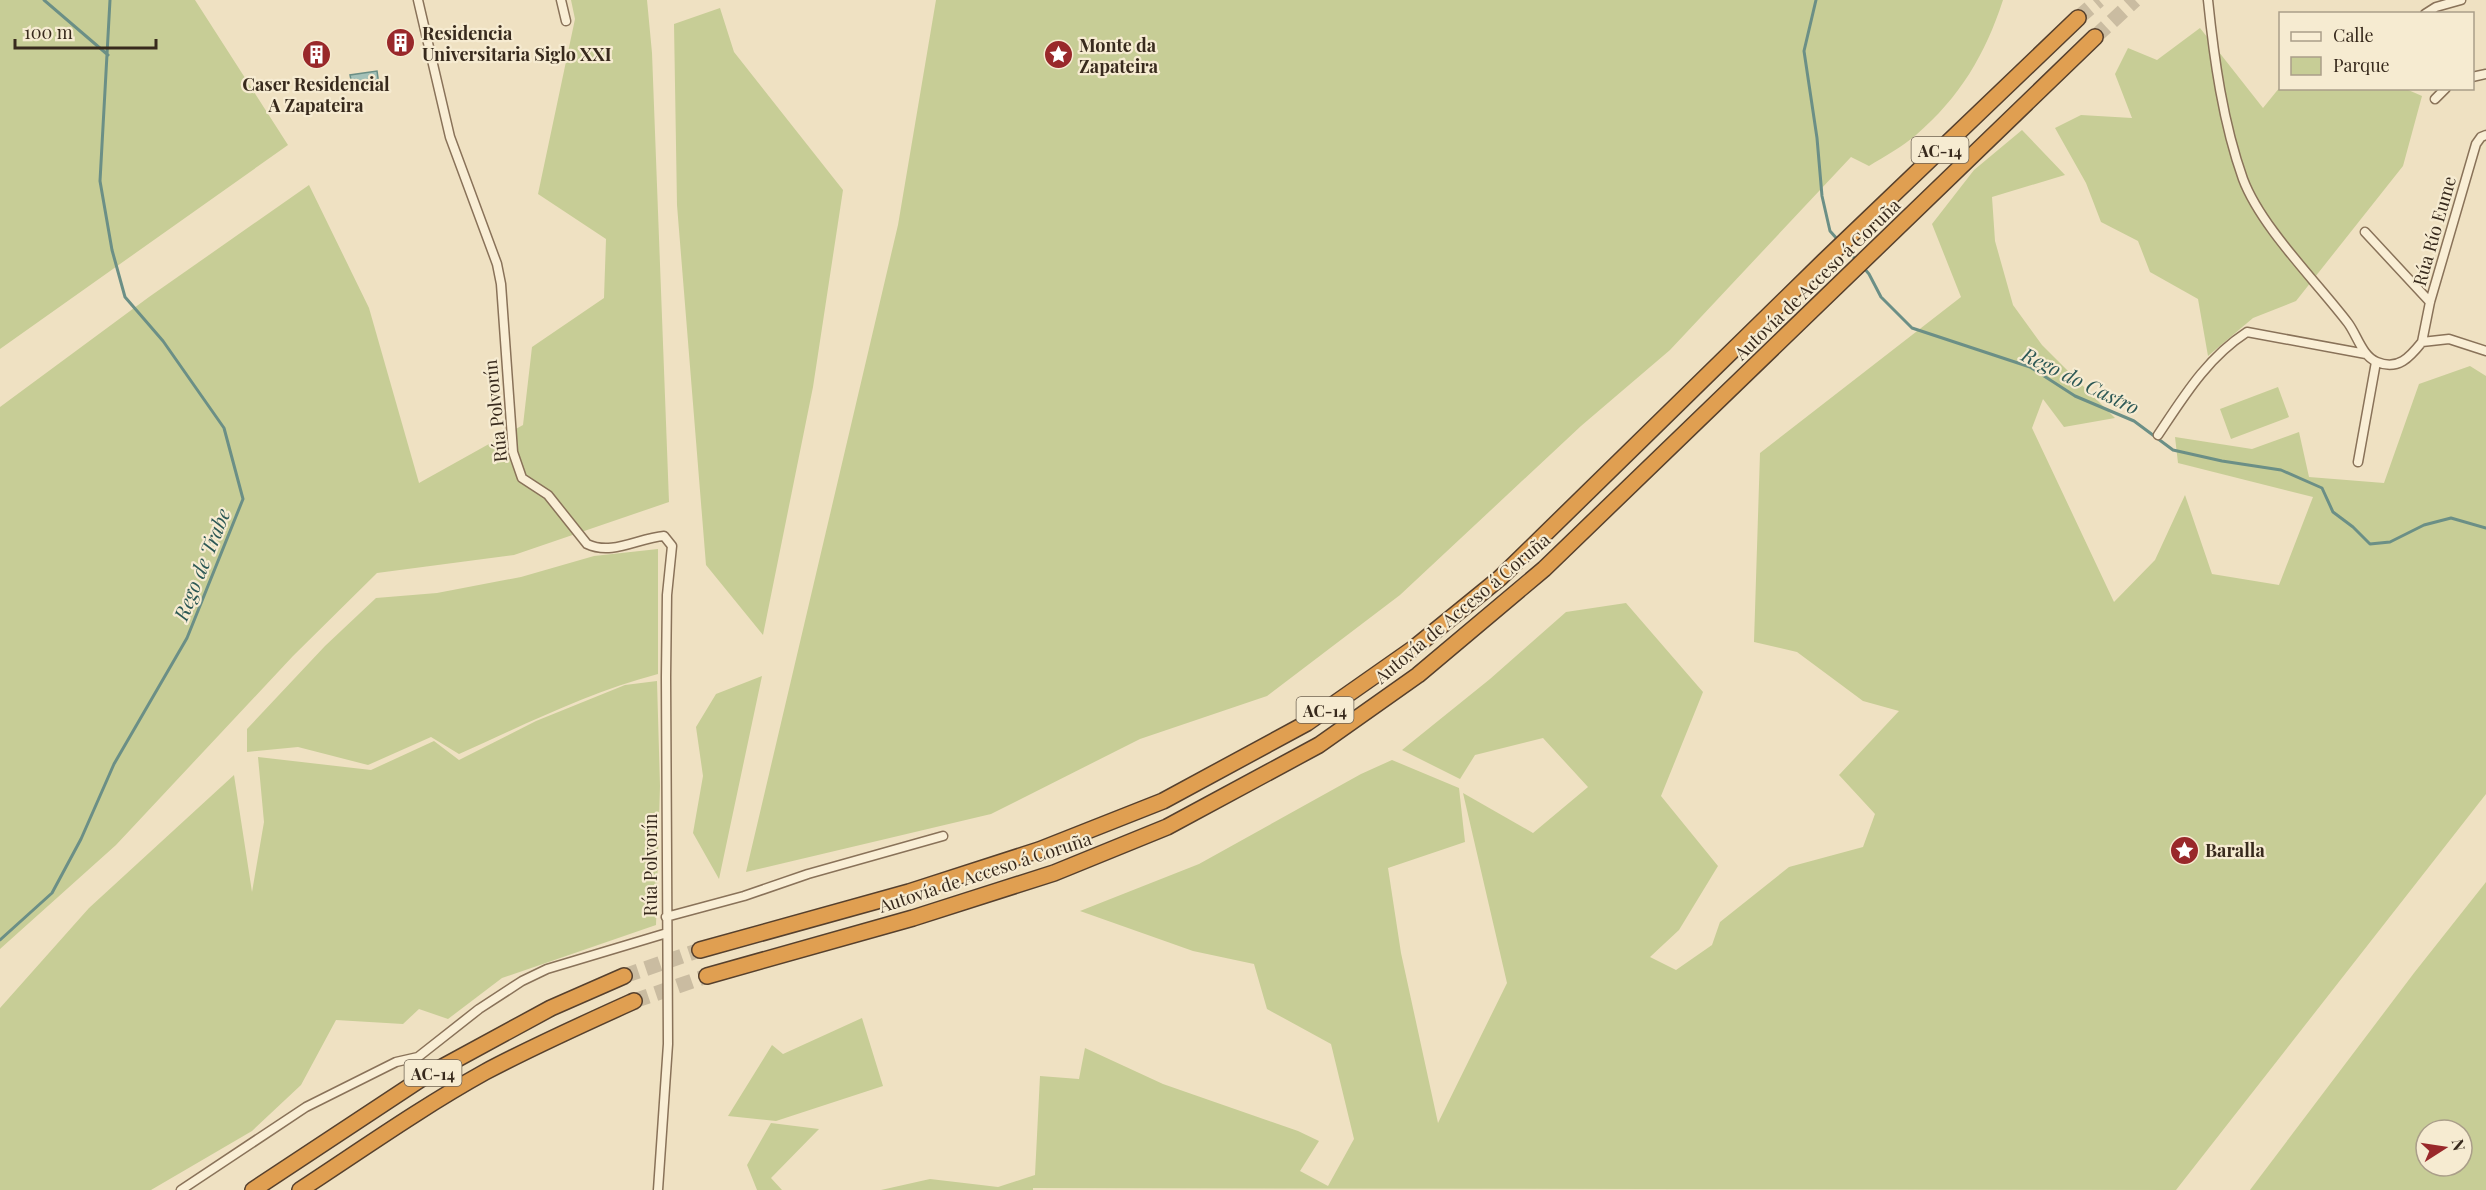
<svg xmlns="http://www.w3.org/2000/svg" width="2486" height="1190" viewBox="0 0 2486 1190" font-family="'Playfair Display',serif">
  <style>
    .green { fill: #c7cd96; fill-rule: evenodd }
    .water { fill: #a4c1b8; stroke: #6b8f86; stroke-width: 1.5 }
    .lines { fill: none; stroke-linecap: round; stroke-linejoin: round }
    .stream { stroke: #6b8f86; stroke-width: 3 }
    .motorway-tunnel { stroke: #cabca1; stroke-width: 15; stroke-dasharray: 15 8; stroke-linecap: butt }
    .minor-casing { stroke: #897259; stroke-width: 11 }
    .motorway-casing { stroke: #56402d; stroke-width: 18 }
    .minor { stroke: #f9eed5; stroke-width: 8 }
    .motorway { stroke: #e09f51; stroke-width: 15 }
    .labels { text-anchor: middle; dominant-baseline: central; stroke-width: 4.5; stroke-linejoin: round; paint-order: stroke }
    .shield { fill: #f6ebd1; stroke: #716453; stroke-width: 1.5 }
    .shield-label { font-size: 16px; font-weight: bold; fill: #382a1d }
    .poi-label { font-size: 18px; font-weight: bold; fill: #382a1d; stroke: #f6ebd1; text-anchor: start }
    .street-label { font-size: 18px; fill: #382a1d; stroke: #f6ebd1 }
    .water-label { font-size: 20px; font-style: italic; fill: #2c5855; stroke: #f6ebd1 }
  </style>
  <rect width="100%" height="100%" fill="#efe1c2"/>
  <path class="green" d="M0 0H195L288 145 0 349Z
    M571 0H647L652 53 669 502 514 555 377 573 293 656 116 845 0 949V407L149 297 309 185 369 308 419 483 523 425 532 347 604 298 606 239 538 194 575 19Z
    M936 0H2003C1985 55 1960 97 1916 135 1902 147 1885 156 1869 166L1851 157 1670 350 1581 426 1400 595 1267 696 1140 739 991 814 746 872 898 225Z
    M720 8 734 52 843 190 813 387 763 635 706 565 677 205 674 24Z
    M2200 28 2263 108 2280 87 2406 89 2422 96 2403 166 2296 301 2253 318 2208 356 2198 299 2150 272 2138 241 2101 222 2086 183 2055 128 2081 115 2132 118 2115 74 2128 48 2157 60Z
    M2022 130 2065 175 1992 197 1995 241 2013 305 2042 345 2115 418 2064 427 2043 399 2032 428 2114 602 2155 560 2185 495 2212 574 2279 585 2313 497 2178 463 2175 437 2252 449 2299 432 2309 477 2384 483 2419 384 2470 366 2486 376V794L2176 1190 1033 1188V1190H881L930 1179 998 1187 1035 1175 1040 1076 1079 1079 1085 1048 1163 1084 1298 1131 1319 1141 1300 1171 1328 1186 1354 1139 1331 1044 1267 1009 1254 964 1193 951 1080 911 1199 864 1361 774 1392 760 1459 788 1465 842 1388 868 1401 953 1438 1123 1507 983 1463 793 1533 833 1588 787 1543 738 1475 755 1460 779 1402 750 1490 679 1566 612 1626 603 1703 692 1661 796 1718 866 1679 930 1650 957 1676 970 1712 945 1720 922 1789 867 1863 847 1875 814 1839 775 1899 711 1863 701 1797 652 1754 642 1760 453 1961 297 1932 224 1974 170Z
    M2278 387 2289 417 2231 439 2220 409Z
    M658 549V674C589 692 524 725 459 754L431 737 368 765 298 747 247 752V729L325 646 376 598 437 593 521 577 594 556Z
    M762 676 719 879 693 833 703 776 696 727 716 694Z
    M657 681 660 786 656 925 502 978 448 1019 419 1009 403 1024 336 1020 301 1085 252 1131 151 1190H0V1008L89 908 234 775 252 892 264 822 258 757 371 770 434 741 459 760 536 721 625 685Z
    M2486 882V1190H2250L2414 973ZM2426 1130H2462V1166H2426Z
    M862 1018 883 1086 776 1121 728 1116 772 1045 783 1054Z
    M771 1123 819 1129 771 1178 782 1190H757L747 1165Z"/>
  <path class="water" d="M377 71 379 85 353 90 350 75Z"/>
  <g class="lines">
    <path class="stream" d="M44 0 108 55
      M1816 0 1804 51 1817 138 1822 196 1830 231 1838 240
      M1844 247 1856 260
      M1863 267 1869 274 1881 297 1912 328 2030 367 2075 396 2134 421 2173 450 2222 461 2281 470 2322 488 2333 512 2353 527 2370 544 2390 542 2424 525 2451 518 2486 528
      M0 940 52 893 81 839 114 764 187 638 243 499 224 428 163 341 125 297 112 250 100 181 110 0"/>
    <path class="motorway-tunnel" d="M2078 18 2099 0
      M2095 37 2135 0
      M624 976 700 950
      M634 1001 707 976"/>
    <defs>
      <path id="minor" d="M418 0 450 137 497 264 501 284 513 452 522 478 548 495 587 544C612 556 638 538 664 536L672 546 667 595 666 677 668 1044 658 1190
        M561 0 566 21
        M2208 0C2214 59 2223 123 2243 179 2261 227 2316 281 2348 323 2357 335 2362 356 2377 362 2398 371 2410 357 2422 342L2449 339 2486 351
        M2425 14 2436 7 2461 0
        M2472 77 2486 74
        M2435 99 2446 88
        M2365 232 2430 302
        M2422 342 2430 302 2476 144 2481 137 2486 135
        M2158 435C2184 396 2207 358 2247 332L2366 354
        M2358 462 2376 362
        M666 917 744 896 808 874 943 836
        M181 1190 306 1107 396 1062 418 1057 479 1009 522 981 547 969 667 933"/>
      <path id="motorway" d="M700 950 909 892 1039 850 1163 801 1307 723 1414 648 1500 578 1824 261 2078 18
        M707 976 913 918 1054 873 1167 827 1319 745 1418 675 1544 569 2095 37
        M253 1190 424 1077 551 1008 624 976
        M300 1190C361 1150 422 1107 485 1072 534 1046 583 1024 634 1001"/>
    </defs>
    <use href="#minor" class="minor-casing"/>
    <use href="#motorway" class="motorway-casing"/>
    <use href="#minor" class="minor"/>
    <use href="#motorway" class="motorway"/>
  </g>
  <defs>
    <symbol id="building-disc" viewBox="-11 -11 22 22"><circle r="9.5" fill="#99282a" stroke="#f6ebd1"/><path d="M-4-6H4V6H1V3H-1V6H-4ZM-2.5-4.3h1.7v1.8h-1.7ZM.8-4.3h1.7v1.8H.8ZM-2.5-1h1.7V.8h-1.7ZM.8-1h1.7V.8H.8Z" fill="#fff"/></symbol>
    <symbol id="sight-disc" viewBox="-11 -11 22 22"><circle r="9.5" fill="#99282a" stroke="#f6ebd1"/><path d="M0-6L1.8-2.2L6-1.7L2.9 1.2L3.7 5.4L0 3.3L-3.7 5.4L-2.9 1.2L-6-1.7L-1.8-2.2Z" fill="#fff"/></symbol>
  </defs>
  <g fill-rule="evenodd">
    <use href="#building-disc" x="384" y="26" width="33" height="33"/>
    <use href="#building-disc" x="300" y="38" width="33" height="33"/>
    <use href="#sight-disc" x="1042" y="38" width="33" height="33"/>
    <use href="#sight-disc" x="2168" y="834" width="33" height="33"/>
  </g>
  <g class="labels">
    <g class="shield">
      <rect x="1911.5" y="137" width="57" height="26" rx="4.5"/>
      <rect x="1296.5" y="697" width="57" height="26" rx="4.5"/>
      <rect x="404.5" y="1060" width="57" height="26" rx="4.5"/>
    </g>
    <g class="shield-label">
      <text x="1940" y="150">AC-14</text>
      <text x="1325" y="710">AC-14</text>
      <text x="433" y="1073">AC-14</text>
    </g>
    <g class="poi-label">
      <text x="422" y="33">Residencia<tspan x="422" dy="21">Universitaria Siglo XXI</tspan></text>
      <text x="1079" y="45">Monte da<tspan x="1079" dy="21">Zapateira</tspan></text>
      <text x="316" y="84" text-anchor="middle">Caser Residencial<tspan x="316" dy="21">A Zapateira</tspan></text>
      <text x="2205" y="850">Baralla</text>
    </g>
    <g class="street-label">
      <text transform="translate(2434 231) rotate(-74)">Rúa Río Eume</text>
      <text transform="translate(1817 279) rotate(-44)">Autovía de Acceso á Coruña</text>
      <text transform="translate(495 411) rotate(-96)">Rúa Polvorín</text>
      <text transform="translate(1462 608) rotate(-40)">Autovía de Acceso á Coruña</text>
      <text transform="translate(650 865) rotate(-90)">Rúa Polvorín</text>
      <text transform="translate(985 872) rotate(-18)">Autovía de Acceso á Coruña</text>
    </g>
    <g class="water-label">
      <text transform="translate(2081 380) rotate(26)">Rego do Castro</text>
      <text transform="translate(201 564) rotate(-68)">Rego de Trabe</text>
    </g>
  </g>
  <rect x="2279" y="12" width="195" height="78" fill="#f6ebd1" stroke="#aa9e89" stroke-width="1.5"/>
  <rect x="2291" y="32" width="30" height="9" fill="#f9eed5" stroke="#aa9e89" stroke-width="1.5"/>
  <text x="2333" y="42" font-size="18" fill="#382a1d">Calle</text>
  <rect x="2291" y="57" width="30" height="18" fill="#c7cd96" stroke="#aa9e89" stroke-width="1.5"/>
  <text x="2333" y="72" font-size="18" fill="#382a1d">Parque</text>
  <g transform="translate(2444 1148) rotate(78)"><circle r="28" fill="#f6ebd1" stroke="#aa9e89" stroke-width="1.5"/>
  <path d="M0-4.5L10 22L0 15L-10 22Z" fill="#99282a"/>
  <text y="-9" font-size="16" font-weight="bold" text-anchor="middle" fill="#382a1d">N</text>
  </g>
  <path d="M15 39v9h141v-9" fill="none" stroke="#382a1d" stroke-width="3"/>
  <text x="24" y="39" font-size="18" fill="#382a1d" stroke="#f6ebd1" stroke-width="4.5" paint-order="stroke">100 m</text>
</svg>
